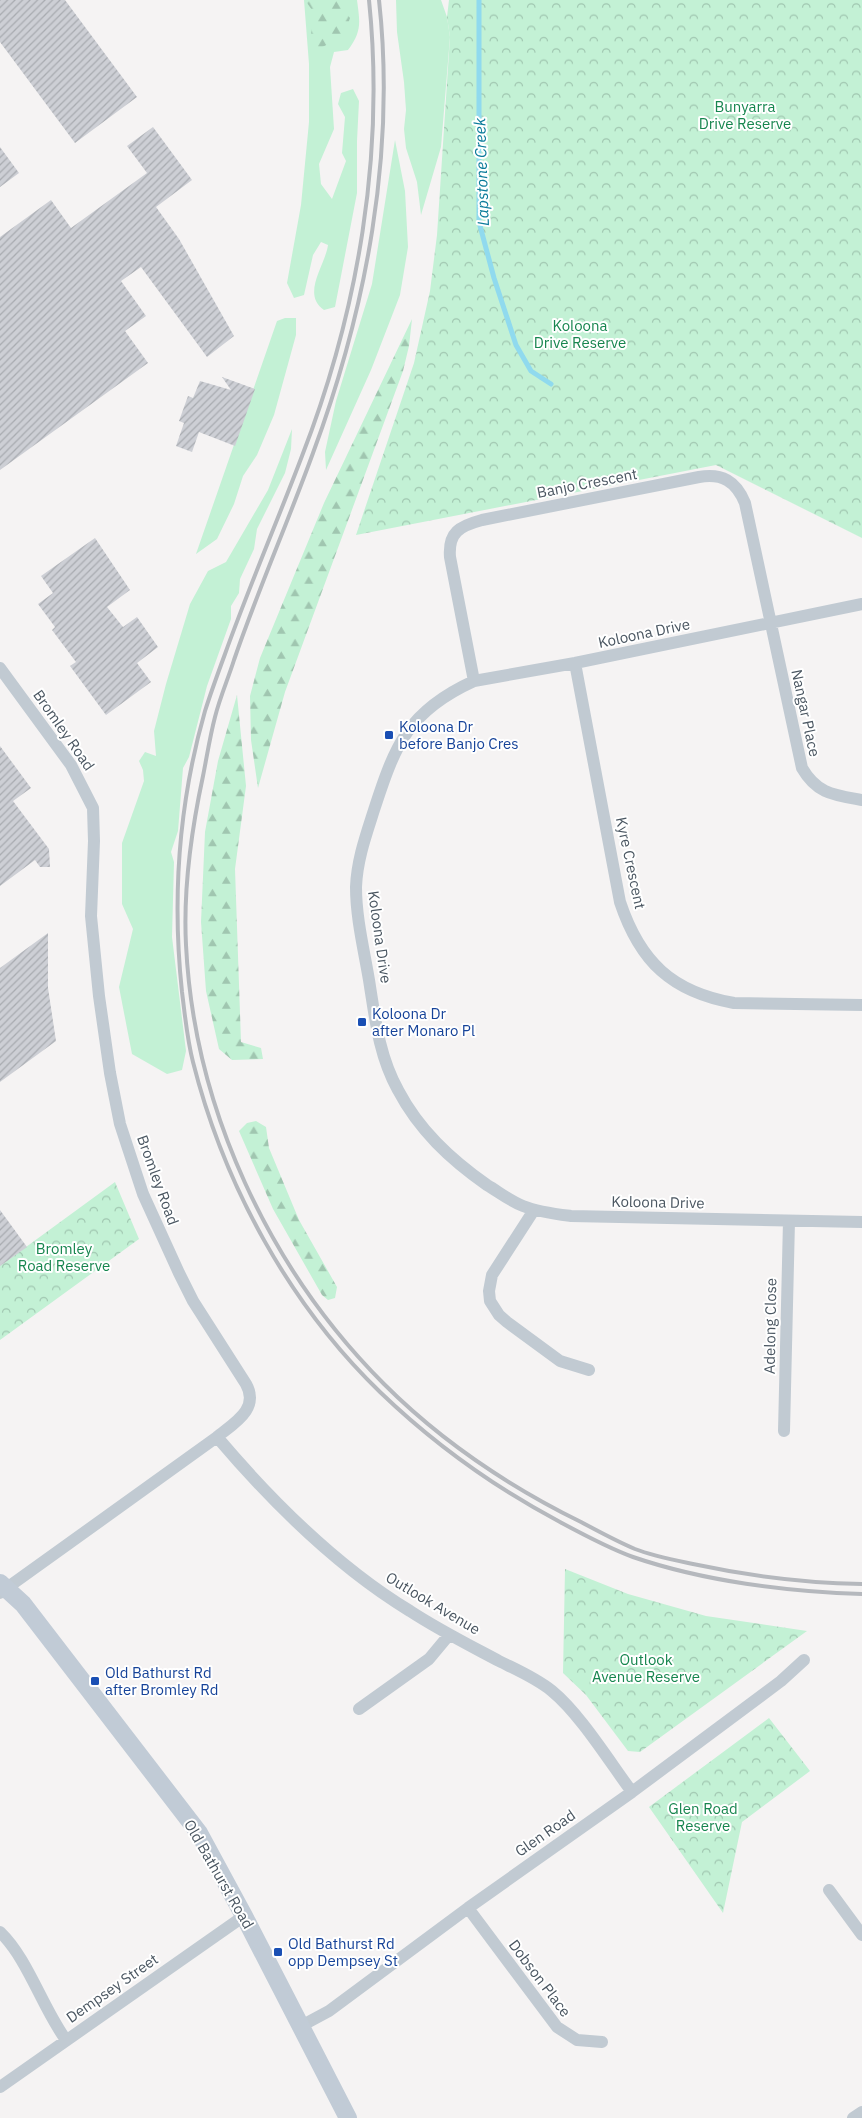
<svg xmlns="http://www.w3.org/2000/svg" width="862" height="2118" viewBox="0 0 862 2118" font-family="'IBM Plex Sans',sans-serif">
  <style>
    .green { fill: #c3f1d5 }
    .forest { fill: url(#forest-firs) }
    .park { fill: url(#park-crowns) }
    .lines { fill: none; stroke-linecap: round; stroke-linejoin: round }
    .stream { stroke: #90daee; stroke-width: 5 }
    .building { fill: url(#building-hatch) }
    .street { stroke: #c1cad2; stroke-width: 12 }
    .secondary { stroke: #c1cbd6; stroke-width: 18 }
    .rail { stroke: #b5b8bd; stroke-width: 4 }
    .transit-dot { fill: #1a4fb4; stroke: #fff; stroke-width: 2 }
    .labels { text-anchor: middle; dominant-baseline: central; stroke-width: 4; stroke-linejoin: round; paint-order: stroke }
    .park-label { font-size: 15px; fill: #17864f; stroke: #fff }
    .street-label { font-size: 15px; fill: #4a5661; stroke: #fff }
    .transit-label { font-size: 15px; fill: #164399; stroke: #fff; text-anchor: start }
    .water-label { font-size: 16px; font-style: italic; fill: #0c7c9b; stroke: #fff }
  </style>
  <defs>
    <pattern id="forest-firs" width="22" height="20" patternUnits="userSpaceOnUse" patternTransform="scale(1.25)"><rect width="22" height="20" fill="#c3f1d5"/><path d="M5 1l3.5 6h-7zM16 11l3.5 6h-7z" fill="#a0c6b0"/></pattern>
    <pattern id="park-crowns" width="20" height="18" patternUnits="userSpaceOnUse" patternTransform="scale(1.25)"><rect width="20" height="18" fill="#c3f1d5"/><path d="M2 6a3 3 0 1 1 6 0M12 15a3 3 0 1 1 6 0" fill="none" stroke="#a0c6b0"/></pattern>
    <pattern id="building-hatch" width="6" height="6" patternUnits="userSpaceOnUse" patternTransform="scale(1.25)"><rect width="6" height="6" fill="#cdcfd5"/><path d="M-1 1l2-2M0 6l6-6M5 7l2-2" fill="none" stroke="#a8abb0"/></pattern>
  </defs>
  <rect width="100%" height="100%" fill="#f5f3f3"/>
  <path class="green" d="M304 0H357C360 23 362 31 348 50L334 52 330 67 334 129 319 164 321 184 332 199 346 161 342 153 345 117 338 104 341 93 353 89 359 101 357 141V193L335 307 324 310C301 294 325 266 328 245L321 242 313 255 304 295 294 298 287 283 301 205 309 122V64Z
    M396 0H441L447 17 450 37 441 147 421 215 417 182 406 148 404 129 406 110 404 82 397 32Z
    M395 140 405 191 408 247 400 295 371 370 326 470 325 452 336 401 372 284Z
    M285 318H296V335L274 415 257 455 243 476 234 504 217 539 196 554 277 321Z
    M292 429 291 449 285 473 257 529 254 549 240 579 239 593 231 606V619L207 686 189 757 183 768 178 831 171 852 174 862 172 937 186 1051 182 1070 167 1074 132 1054 119 987 133 929 122 904V843L144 781 143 770 139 761 145 752 156 756 154 731 166 684 190 604 208 571 226 562 268 490Z"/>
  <path class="forest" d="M305 0H336L350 18C344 37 335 41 318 49L311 41 312 10Z
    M412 319 409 346 403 371 285 692 258 788 251 740 250 696 260 658 324 503Z
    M237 695 246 786 235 869 241 1042 261 1048 263 1059 232 1060 219 1049 206 991 201 922 205 832 218 761Z
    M256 1121 266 1127 269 1148 299 1220 337 1287 335 1298 328 1300 322 1295 273 1209 239 1131 247 1123Z"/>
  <path class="park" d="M449 0H862V538L716 465 356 535 414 363 430 291 437 235 450 37 447 17Z
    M115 1182 139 1239 0 1340V1266Z
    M565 1569 628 1594 706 1616 807 1631 640 1752 628 1751 586 1695 563 1673Z
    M769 1718 810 1771 742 1822 723 1913 649 1807Z"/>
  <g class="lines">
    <path class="stream" d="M479 0V222L494 278 516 345 531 371 551 384"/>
  </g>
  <path class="building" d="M0 0H65L137 97 75 143 0 42Z
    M153 127 192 180 156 207 179 239 234 336 207 357 141 267 121 281 146 316 125 331 148 363 0 470V237L51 200 71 228 147 173 127 146Z
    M0 147 19 173 0 187Z
    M222 377 255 389 235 446 199 432 192 452 176 446 184 423 179 421 188 396 193 398 200 381 231 390Z
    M95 538 130 590 107 607 123 627 137 617 158 647 137 663 151 682 106 715 70 666 76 662 52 630 55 627 38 604 53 593 41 576Z
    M0 746 31 788 13 801 49 849 50 867H40L35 860 0 886Z
    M48 933V988L56 1041 0 1082V968Z
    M0 1210 27 1247 0 1266Z"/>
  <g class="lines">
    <path class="street" d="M862 604 575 663 474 681C408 711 395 745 374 810 366 835 357 860 356 887 356 918 364 950 369 980 375 1018 379 1056 398 1090 419 1130 450 1159 487 1185 499 1192 510 1201 523 1206 538 1212 555 1214 571 1216L862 1222
      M575 663 620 902C640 962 672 992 734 1003L862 1005
      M0 668 71 765 93 808 94 841 91 916 99 996 110 1073 120 1124 143 1194 179 1273 193 1301 246 1384C260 1409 234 1423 217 1437L0 1593
      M474 681 450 557C448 532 460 526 482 520L699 477C722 473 736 481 745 503L802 768C817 794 834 795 862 800
      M534 1210 492 1275 489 1291 490 1301 499 1315 507 1322 560 1361 589 1370
      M784 1431 789 1221
      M217 1437C273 1503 336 1566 410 1611 439 1630 469 1645 499 1661 517 1670 536 1678 552 1691 580 1714 609 1761 632 1792
      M359 1709 429 1659 449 1635
      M829 1890 862 1935
      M468 1908 557 2027 577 2040 602 2042
      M0 1932C28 1959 42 2007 66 2040
      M301 2026 329 2011 468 1908 632 1792 781 1681 804 1660
      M0 2087 244 1916
      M853 2118 862 2112"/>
    <path class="secondary" d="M0 1583 23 1604 199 1833 244 1916 348 2118"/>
    <path class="rail" d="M369 0C385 154 358 312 302 456 277 522 249 587 225 654 218 673 211 692 205 711 179 802 172 898 182 992 185 1015 187 1039 193 1062 224 1185 289 1304 380 1392 434 1444 494 1487 560 1522 584 1535 608 1548 633 1557 703 1581 788 1592 862 1594
      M379 0C396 153 366 310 313 453 288 522 258 590 234 660 228 679 220 697 215 717 210 736 207 756 203 776 191 832 183 888 186 945 194 1108 269 1269 384 1384 442 1442 508 1486 581 1522 598 1531 616 1541 635 1549 653 1556 674 1560 693 1564 749 1576 804 1583 862 1584"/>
  </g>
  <g class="transit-dot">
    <rect x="384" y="730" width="10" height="10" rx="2.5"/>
    <rect x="357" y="1017" width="10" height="10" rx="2.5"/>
    <rect x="90" y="1676" width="10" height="10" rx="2.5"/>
    <rect x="273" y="1947" width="10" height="10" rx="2.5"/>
  </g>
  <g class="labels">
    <g class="park-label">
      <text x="745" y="106">Bunyarra<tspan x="745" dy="17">Drive Reserve</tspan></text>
      <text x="580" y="325">Koloona<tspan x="580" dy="17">Drive Reserve</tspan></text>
      <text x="64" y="1248">Bromley<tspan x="64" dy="17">Road Reserve</tspan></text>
      <text x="646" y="1659">Outlook<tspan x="646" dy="17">Avenue Reserve</tspan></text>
      <text x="703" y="1808">Glen Road<tspan x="703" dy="17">Reserve</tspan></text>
    </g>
    <g class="street-label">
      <text transform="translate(587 483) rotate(-11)">Banjo Crescent</text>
      <text transform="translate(644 633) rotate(-12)">Koloona Drive</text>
      <text transform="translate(806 713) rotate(78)">Nangar Place</text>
      <text transform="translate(64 730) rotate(55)">Bromley Road</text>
      <text transform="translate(631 863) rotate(78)">Kyre Crescent</text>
      <text transform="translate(380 937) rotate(82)">Koloona Drive</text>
      <text transform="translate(158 1180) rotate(70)">Bromley Road</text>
      <text transform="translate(658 1202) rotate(1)">Koloona Drive</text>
      <text transform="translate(770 1326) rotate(-89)">Adelong Close</text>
      <text transform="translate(433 1603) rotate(31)">Outlook Avenue</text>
      <text transform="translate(545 1833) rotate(-35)">Glen Road</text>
      <text transform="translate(219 1874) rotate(60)">Old Bathurst Road</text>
      <text transform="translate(540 1978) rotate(53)">Dobson Place</text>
      <text transform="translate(112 1988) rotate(-35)">Dempsey Street</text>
    </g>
    <g class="transit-label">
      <text x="399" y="726">Koloona Dr<tspan x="399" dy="17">before Banjo Cres</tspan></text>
      <text x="372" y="1013">Koloona Dr<tspan x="372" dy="17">after Monaro Pl</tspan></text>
      <text x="105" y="1672">Old Bathurst Rd<tspan x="105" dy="17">after Bromley Rd</tspan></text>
      <text x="288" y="1943">Old Bathurst Rd<tspan x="288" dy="17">opp Dempsey St</tspan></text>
    </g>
    <g class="water-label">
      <text transform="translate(481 172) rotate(-92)">Lapstone Creek</text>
    </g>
  </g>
</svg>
